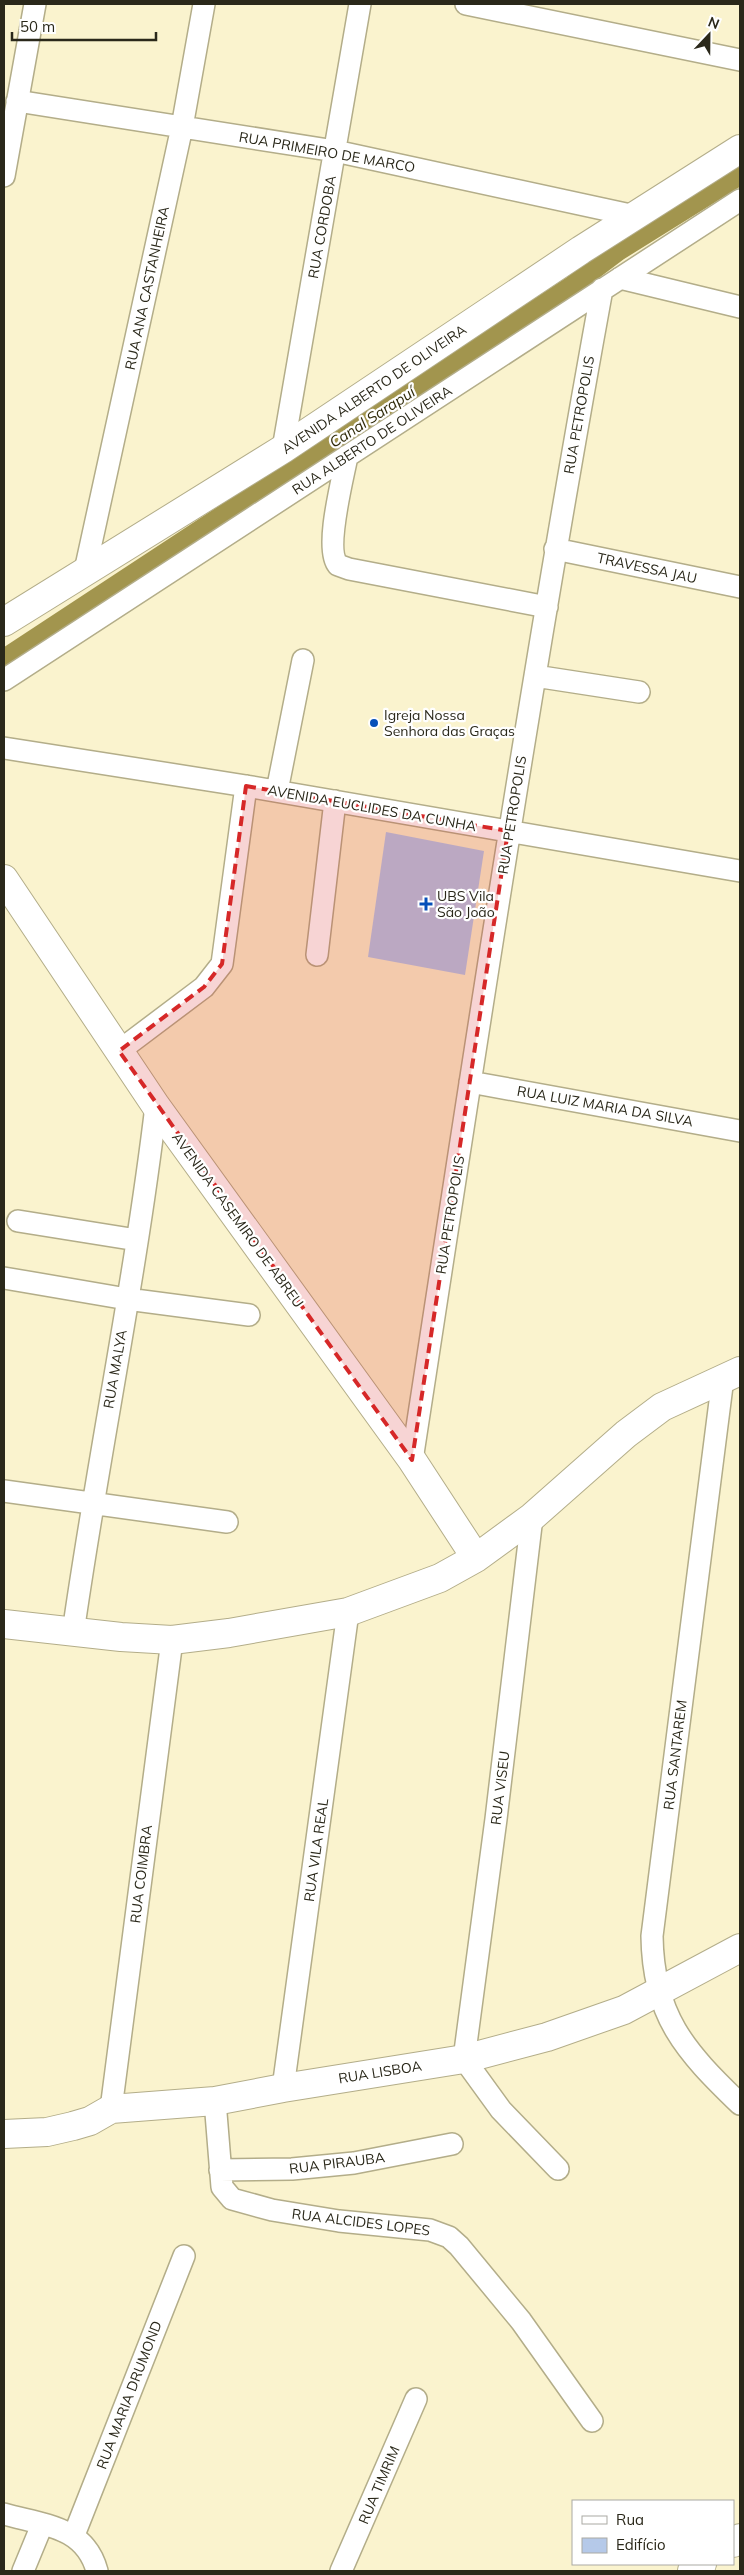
<svg xmlns="http://www.w3.org/2000/svg" width="744" height="2575" viewBox="0 0 744 2575" font-family="Mulish,sans-serif">
  <style>
    .lines { fill: none; stroke-linecap: round; stroke-linejoin: round }
    .canal { stroke: #a2954e; stroke-width: 20 }
    .building { fill: #b5c9e9 }
    .street-casing { stroke: #b3ad89; stroke-width: 24 }
    .secondary-casing { stroke: #b3ad89; stroke-width: 30 }
    .street { stroke: #fff; stroke-width: 21 }
    .secondary { stroke: #fff; stroke-width: 28 }
    .marked { fill: #d62828; fill-opacity: 0.2; stroke: #d62828; stroke-width: 4; stroke-dasharray: 10 6; stroke-linejoin: round }
    .poi-dot { fill: #064fb9; stroke: #fff; stroke-width: 2 }
    .labels { text-anchor: middle; dominant-baseline: central; stroke-width: 4.5; stroke-linejoin: round; paint-order: stroke }
    .street-label { font-size: 14px; fill: #2a281a; stroke: #fff }
    .poi-label { font-size: 14px; fill: #2a281a; stroke: #fff; text-anchor: start }
    .water-label { font-size: 15px; font-style: italic; fill: #2f2a09; stroke: #fff }
  </style>
  <rect width="100%" height="100%" fill="#faf3ce"/>
  <g class="lines">
    <path class="canal" d="M4 659 573 285 618 251 740 175"/>
  </g>
  <path class="building" d="M386 832 484 851 465 975 368 957Z"/>
  <g class="lines">
    <defs>
      <path id="street" d="M466 4 740 60
        M17 101 335 151 635 216
        M4 176 35 4
        M620 278 740 307
        M283 449 360 4
        M347 456C343 478 324 549 338 565L349 569 547 607
        M555 549 740 587
        M85 571 182 127 204 4
        M535 676 639 692
        M4 680 740 200
        M4 748 246 786 740 871
        M277 791 303 660
        M317 955 335 801
        M119 1051 204 987 222 964 246 786
        M470 1082 740 1131
        M18 1221 137 1240
        M4 1278 127 1299 249 1315
        M723 1378 652 1936C653 2016 685 2051 740 2104
        M412 1460C472 1069 531 678 602 289
        M4 1491 227 1522
        M532 1517 496 1819 464 2059 501 2110 558 2169
        M73 1633C98 1457 135 1282 156 1106
        M283 2088 348 1612
        M215 2101 222 2187 232 2199 272 2210 339 2221 430 2230 449 2237 459 2246 521 2321 592 2421
        M111 2109 172 1640
        M220 2170 292 2169 354 2163 452 2144
        M4 2514C43 2525 85 2526 97 2571
        M74 2535 184 2256
        M23 2571 42 2525
        M341 2571 416 2399"/>
      <path id="secondary" d="M4 622 283 449 581 250 740 149
        M4 879 156 1106 412 1460 476 1558
        M4 1624 121 1637 172 1640 229 1633 348 1612 440 1578 476 1558 532 1517 626 1434 662 1407 740 1371
        M4 2134 47 2132 73 2126 90 2121 111 2109 215 2101 283 2088 464 2059 547 2037 624 2010 740 1948
        M733 2543 740 2538
        M692 2571 702 2564"/>
    </defs>
    <use href="#street" class="street-casing"/>
    <use href="#secondary" class="secondary-casing"/>
    <use href="#street" class="street"/>
    <use href="#secondary" class="secondary"/>
  </g>
  <path class="marked" d="M246 786 508 831 412 1460 119 1051 204 987 222 964Z"/>
  <g class="poi-dot">
    <circle cx="374" cy="723" r="5"/>
    <path d="M423.5 896.5h5v5h5v5h-5v5h-5v-5h-5v-5h5z"/>
  </g>
  <g class="labels">
    <g class="street-label">
      <text transform="translate(327 152) rotate(10)">RUA PRIMEIRO DE MARCO</text>
      <text transform="translate(322 227) rotate(-80)">RUA CORDOBA</text>
      <text transform="translate(147 288) rotate(-78)">RUA ANA CASTANHEIRA</text>
      <text transform="translate(374 389) rotate(-34)">AVENIDA ALBERTO DE OLIVEIRA</text>
      <text transform="translate(579 415) rotate(-80)">RUA PETROPOLIS</text>
      <text transform="translate(372 440) rotate(-33)">RUA ALBERTO DE OLIVEIRA</text>
      <text transform="translate(647 568) rotate(12)">TRAVESSA JAU</text>
      <text transform="translate(372 808) rotate(10)">AVENIDA EUCLIDES DA CUNHA</text>
      <text transform="translate(512 815) rotate(-81)">RUA PETROPOLIS</text>
      <text transform="translate(605 1106) rotate(10)">RUA LUIZ MARIA DA SILVA</text>
      <text transform="translate(450 1215) rotate(-81)">RUA PETROPOLIS</text>
      <text transform="translate(238 1220) rotate(54)">AVENIDA CASEMIRO DE ABREU</text>
      <text transform="translate(115 1369) rotate(-80)">RUA MALYA</text>
      <text transform="translate(675 1755) rotate(-83)">RUA SANTAREM</text>
      <text transform="translate(500 1788) rotate(-83)">RUA VISEU</text>
      <text transform="translate(316 1850) rotate(-82)">RUA VILA REAL</text>
      <text transform="translate(141 1874) rotate(-83)">RUA COIMBRA</text>
      <text transform="translate(380 2072) rotate(-9)">RUA LISBOA</text>
      <text transform="translate(337 2163) rotate(-7)">RUA PIRAUBA</text>
      <text transform="translate(361 2222) rotate(7)">RUA ALCIDES LOPES</text>
      <text transform="translate(129 2395) rotate(-69)">RUA MARIA DRUMOND</text>
      <text transform="translate(379 2485) rotate(-67)">RUA TIMRIM</text>
    </g>
    <g class="poi-label">
      <text x="384" y="715">Igreja Nossa<tspan x="384" dy="16">Senhora das Graças</tspan></text>
      <text x="437" y="896">UBS Vila<tspan x="437" dy="16">São João</tspan></text>
    </g>
    <g class="water-label">
      <text transform="translate(372 417) rotate(-33)">Canal Sarapuí</text>
    </g>
  </g>
  <rect width="744" height="2575" fill="none" stroke="#2a281a" stroke-width="10"/>
  <rect x="572" y="2500" width="162" height="65" fill="#ffffff" stroke="#aaa9a3"/>
  <rect x="582" y="2516" width="25" height="8" fill="#ffffff" stroke="#aaa9a3"/>
  <text x="616" y="2525" font-size="15" fill="#2a281a">Rua</text>
  <rect x="582" y="2538" width="25" height="15" fill="#b5c9e9" stroke="#aaa9a3"/>
  <text x="616" y="2550" font-size="15" fill="#2a281a">Edifício</text>
  <g transform="translate(709 35) rotate(22)" stroke="#ffffff" stroke-width="4" paint-order="stroke">
  <path d="M0-4L9 19L0 12L-9 19Z" fill="#2a281a"/>
  <text y="-8" font-size="14" font-weight="bold" text-anchor="middle" fill="#2a281a">N</text>
  </g>
  <path d="M12 32v8h144v-8" fill="none" stroke="#2a281a" stroke-width="2.5"/>
  <text x="20" y="32" font-size="15" fill="#2a281a" stroke="#ffffff" stroke-width="4" paint-order="stroke">50 m</text>
</svg>
